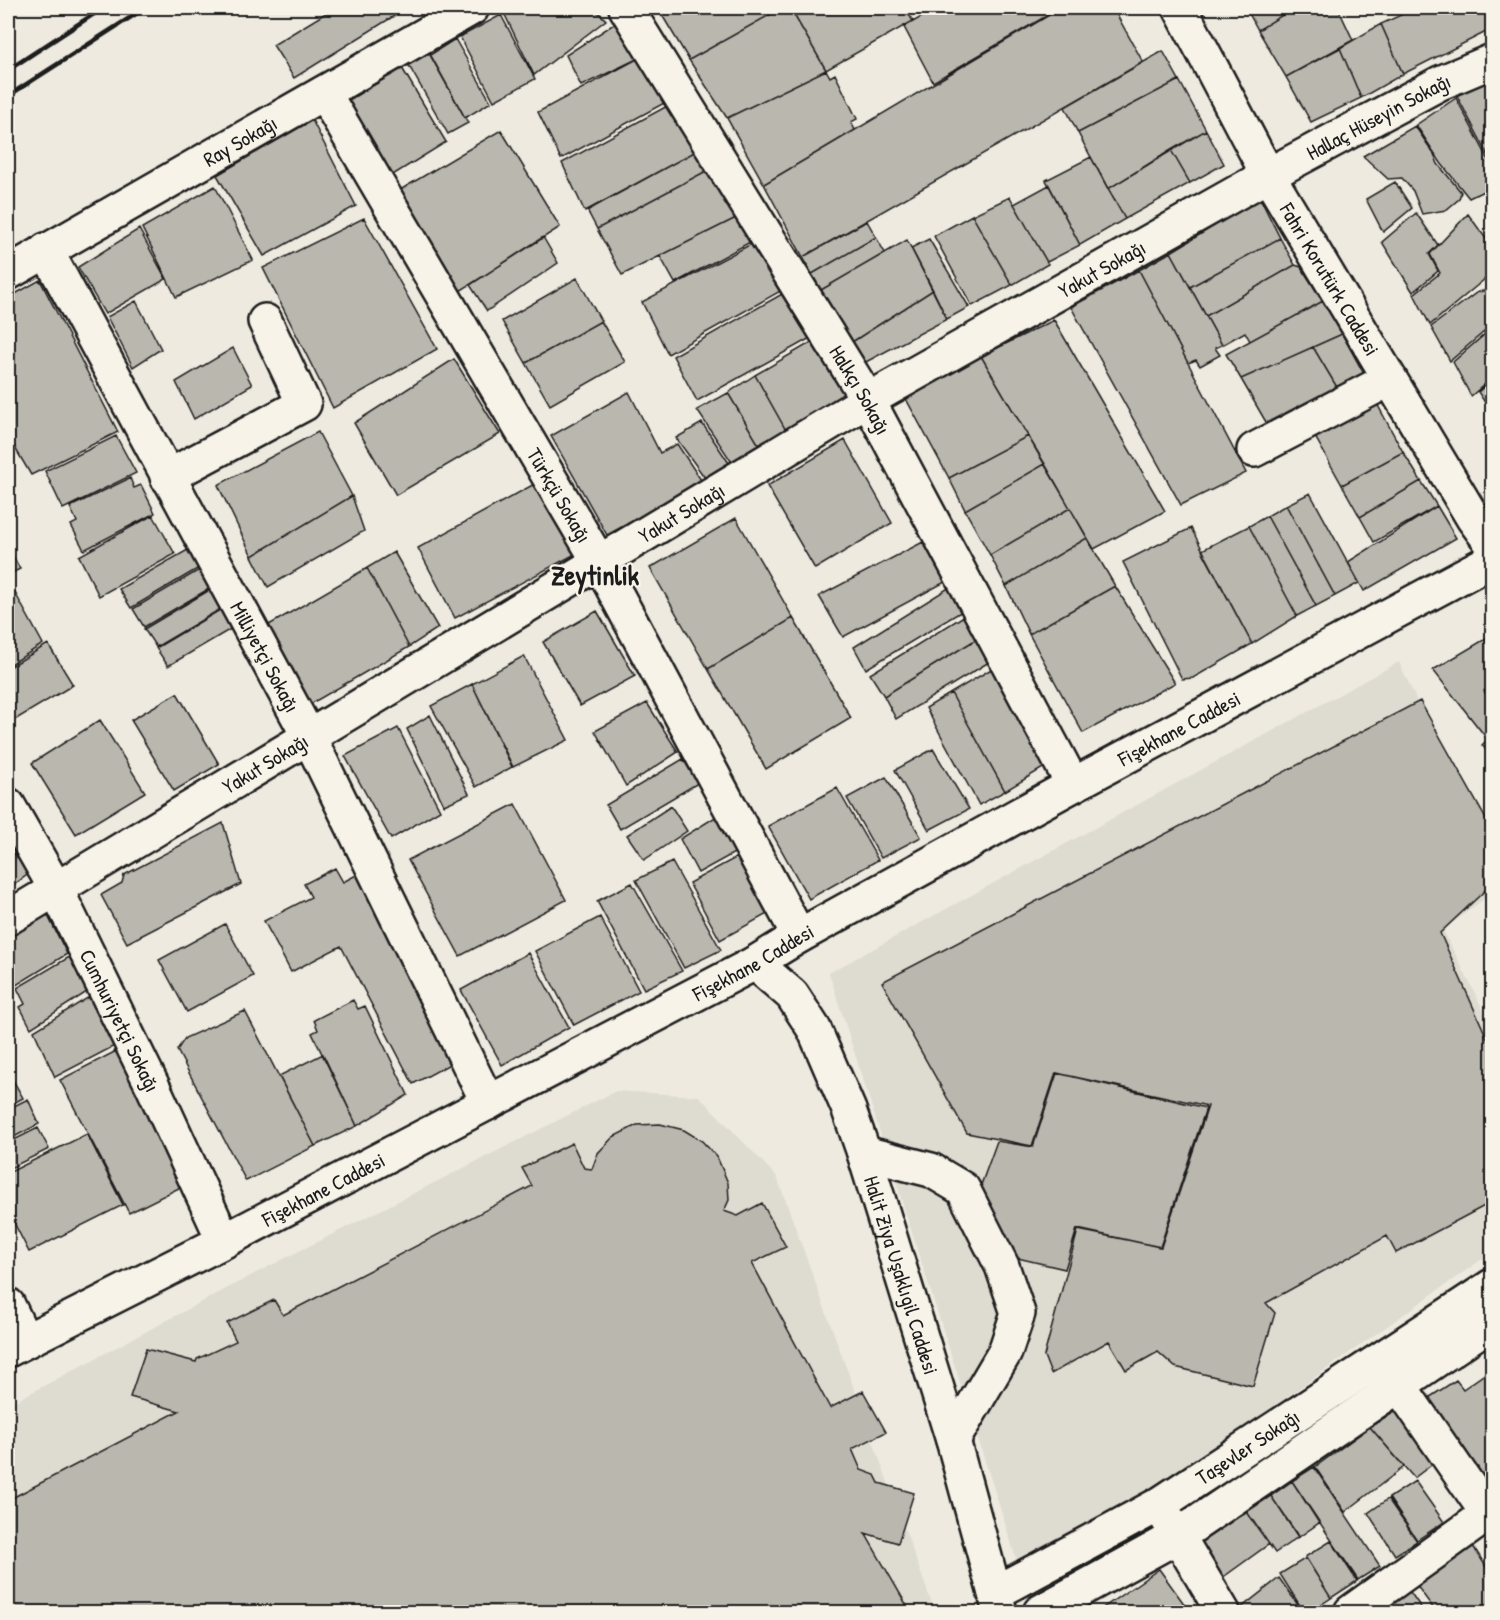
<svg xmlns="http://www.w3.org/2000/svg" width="1500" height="1620" viewBox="0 0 1500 1620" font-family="'Patrick Hand',sans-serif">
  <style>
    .built { fill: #dedbd1 }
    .building { fill: #bab7af; stroke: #1c1c1c; stroke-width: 1.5 }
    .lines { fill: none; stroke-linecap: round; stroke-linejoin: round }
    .minor-casing { stroke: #1c1c1c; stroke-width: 38 }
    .major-casing { stroke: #1c1c1c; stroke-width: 38 }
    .minor { stroke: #f7f3e8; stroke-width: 33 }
    .major { stroke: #f7f3e8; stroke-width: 33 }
    .rail { stroke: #1c1c1c; stroke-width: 4.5 }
    .labels { text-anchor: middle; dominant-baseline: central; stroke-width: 4.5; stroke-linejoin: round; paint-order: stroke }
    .street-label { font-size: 21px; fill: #1c1c1c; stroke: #f7f3e8 }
    .district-label { font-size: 27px; font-weight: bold; fill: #1c1c1c; stroke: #f7f3e8 }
  </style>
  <rect width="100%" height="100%" fill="#eeeae0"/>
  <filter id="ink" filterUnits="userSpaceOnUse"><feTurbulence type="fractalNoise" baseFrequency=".0167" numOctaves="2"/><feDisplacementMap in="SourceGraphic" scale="12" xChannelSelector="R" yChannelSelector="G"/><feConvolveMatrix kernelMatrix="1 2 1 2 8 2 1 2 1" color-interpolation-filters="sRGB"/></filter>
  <g filter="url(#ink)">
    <path class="built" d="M1399 662 1492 866V893L1443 930 1492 1027V1252L1024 1583 829 973Z
      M616 1091 699 1096 777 1177 935 1612H8V1405L256 1273Z"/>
    <path class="building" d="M334 8H407L294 78 273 45Z
      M513 8H594L606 20 534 75 504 13Z
      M664 8H782L689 60 659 10Z
      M782 8H790L826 70 727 118 689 60Z
      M790 8H905L913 21 826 70Z
      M937 8H1060L933 82 904 27Z
      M1061 8H1113L1143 62 803 257 764 184Z
      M1246 8H1294L1258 30Z
      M1294 8H1338L1353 40 1286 77 1258 30Z
      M1397 8H1412L1399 14Z
      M1416 8H1490L1492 14V29L1403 74 1381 24Z
      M501 15 535 79 494 101 460 37Z
      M617 22 641 57 581 86 566 55Z
      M1381 24 1403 74 1361 98 1340 48Z
      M455 39 491 102 465 118 430 55Z
      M1340 48 1361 98 1311 122 1286 77Z
      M1163 51 1179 80 1078 133 1065 107Z
      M429 52 468 123 448 134 408 64Z
      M641 57 668 101 561 159 538 112Z
      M402 68 446 142 388 178 344 103Z
      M826 70 830 77 835 74 857 119 851 122 855 130 764 184 727 118Z
      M1179 80 1206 130 1108 189 1078 133Z
      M1492 80V162L1456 94 1479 83Z
      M1456 98 1492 166V187L1469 198 1441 163 1416 125Z
      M671 104 700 149 585 212 562 163Z
      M312 120 356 206 264 256 217 175Z
      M1415 126 1434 154 1438 164 1461 192 1459 199 1446 210 1422 214 1413 191 1402 178 1388 179 1363 156Z
      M501 130 560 227 460 291 400 190Z
      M1206 130 1224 164 1190 183 1171 150Z
      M700 149 712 168 597 229 587 210Z
      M1171 150 1190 183 1125 219 1108 189Z
      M1091 157 1125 219 1080 245 1046 180Z
      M712 168 738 217 622 275 597 229Z
      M1395 182 1412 208 1383 232 1366 199Z
      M1049 185 1080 245 1047 262 1014 204Z
      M215 186 253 260 176 297 142 228Z
      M1010 197 1048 264 1012 285 972 215Z
      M1260 198 1280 238 1190 287 1171 252Z
      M1416 213 1438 245 1429 254 1438 271 1413 292 1382 242Z
      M1468 214 1492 247V273L1430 325 1414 294 1440 273 1430 254Z
      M972 215 1012 285 972 306 934 236Z
      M738 217 752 241 675 283 660 256Z
      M364 218 437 349 333 408 263 268Z
      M867 221 876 237 812 274 803 257Z
      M139 229 166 279 105 314 78 267Z
      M543 237 558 263 487 311 470 285Z
      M876 237 885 253 821 290 812 274Z
      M1280 238 1295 265 1206 316 1190 287Z
      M929 239 969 307 947 319 911 248Z
      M907 240 933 290 852 342 821 290Z
      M757 241 784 289 668 354 642 302Z
      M1171 252 1222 345 1215 348 1220 355 1200 366 1196 360 1188 363 1139 270Z
      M1295 265 1301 267 1323 301 1250 341 1245 332 1222 345 1206 316Z
      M1139 270 1246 473 1181 505 1071 307Z
      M577 278 601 321 526 363 502 321Z
      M40 280 118 432 31 475 8 436V298Z
      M1492 288V325L1450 361 1431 327 1476 293Z
      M933 290 947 319 864 363 852 342Z
      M784 293 814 336 697 401 673 356Z
      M136 301 161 349 133 367 107 317Z
      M1323 301 1342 334 1241 379 1226 354Z
      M1054 320 1165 511 1094 549 981 356Z
      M601 321 625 362 550 405 526 363Z
      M1492 328V378L1471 396 1453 362Z
      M1342 334 1364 374 1341 394 1313 347Z
      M817 339 853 394 788 434 755 375Z
      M1313 347 1341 394 1270 429 1241 379Z
      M233 348 252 385 194 419 176 382Z
      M981 356 1028 436 949 478 905 397Z
      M454 359 500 434 396 495 354 423Z
      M755 375 788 434 762 450 728 393Z
      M1492 380V413L1478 392Z
      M629 392 660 453 677 444 703 483 607 535 551 436Z
      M728 393 762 450 735 467 697 410Z
      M1375 400 1403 452 1342 485 1313 433Z
      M702 423 733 469 708 482 676 438Z
      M318 432 352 496 252 556 218 485Z
      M116 436 136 473 63 509 45 471Z
      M1028 436 1045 464 965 510 949 478Z
      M845 440 892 523 815 569 767 486Z
      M1403 452 1421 481 1360 517 1342 485Z
      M1045 464 1070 508 990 555 965 510Z
      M130 478 134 488 141 485 155 513 84 550 71 525 77 522 70 507Z
      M1421 481 1437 506 1374 542 1360 517Z
      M538 482 579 552 455 618 418 548Z
      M1310 493 1359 583 1335 596 1286 505Z
      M352 496 364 531 268 587 252 556Z
      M1286 505 1335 596 1316 606 1267 516Z
      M1437 506 1456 538 1364 591 1348 562Z
      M1070 508 1087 538 1006 586 990 555Z
      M153 515 175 554 99 596 79 556Z
      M1267 516 1316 606 1297 616 1249 526Z
      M736 518 793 618 708 669 650 568Z
      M1249 526 1297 616 1252 644 1202 550Z
      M1191 528 1252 644 1193 678 1182 679 1123 562Z
      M1087 538 1115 586 1029 634 1006 586Z
      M923 542 945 582 843 637 819 596Z
      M8 547 20 569 8 575Z
      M193 547 204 565 131 608 119 589Z
      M394 552 438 628 409 647 367 568Z
      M206 566 217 584 144 627 133 609Z
      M367 568 409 647 307 706 262 629Z
      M8 580 43 644 8 666Z
      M218 585 229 604 156 647 144 629Z
      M1115 586 1175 683 1083 733 1029 634Z
      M950 587 964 610 866 669 854 647Z
      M230 604 241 623 168 666 156 648Z
      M597 611 635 676 580 706 543 642Z
      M967 614 980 637 884 696 870 674Z
      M793 618 851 718 766 769 708 669Z
      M1492 635V683L1484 691 1492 704V729L1485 736 1433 670Z
      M980 637 994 659 896 719 884 696Z
      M48 644 73 685 8 724V668Z
      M524 656 568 740 513 767 472 684Z
      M998 665 1053 762 1005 791 951 693Z
      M472 684 512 767 476 787 431 706Z
      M1492 684V701L1485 692Z
      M177 693 219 764 174 791 131 720Z
      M951 693 1005 791 979 805 926 708Z
      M1420 701 1492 830V884L1440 933 1488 1040 1492 1038V1202L1396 1253 1387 1236 1266 1303 1275 1313 1253 1386 1175 1367 1158 1352 1126 1370 1109 1341 1051 1374 1044 1356 1078 1230 1161 1247 1208 1106 1056 1073 1032 1146 967 1133 882 982Z
      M647 703 678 752 626 786 595 731Z
      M430 715 469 794 444 805 407 729Z
      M100 720 145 792 76 834 32 763Z
      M398 728 440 810 391 839 345 756Z
      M1492 735V757L1482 745Z
      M933 749 969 809 929 830 895 770Z
      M683 759 698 783 620 829 606 805Z
      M886 777 921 837 881 858 847 798Z
      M837 788 878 860 809 899 768 826Z
      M515 804 566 900 460 956 408 860Z
      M671 806 687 831 644 860 627 835Z
      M717 816 738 851 698 873 680 839Z
      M223 823 241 884 127 943 101 895 122 883 124 875Z
      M8 827 34 870 8 889Z
      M741 855 771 912 720 940 689 883Z
      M672 862 721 950 684 968 636 880Z
      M335 868 343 882 364 871 461 1058 413 1084 341 946 291 972 264 921 311 897 304 884Z
      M632 883 682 971 644 989 597 901Z
      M46 912 67 954 13 987 8 976V935Z
      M600 917 639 991 574 1025 535 951Z
      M225 924 253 976 187 1012 159 960Z
      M528 953 569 1027 502 1065 461 990Z
      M71 956 90 990 31 1028 20 1007 25 1004 17 988Z
      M8 990 13 1000 8 1003Z
      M94 994 122 1042 55 1077 34 1031Z
      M353 1000 358 1009 365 1006 408 1095 357 1126 312 1033 318 1030 314 1020Z
      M245 1011 315 1146 246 1181 177 1050 185 1038Z
      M124 1047 195 1180 129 1213 60 1080Z
      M323 1054 357 1126 315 1146 279 1076Z
      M9 1073 23 1098 8 1106V1074Z
      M1057 1073 1206 1108 1160 1247 1077 1229 1065 1269 1005 1255 977 1196 997 1141 1033 1147Z
      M28 1099 39 1124 8 1140V1109Z
      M660 1124 684 1130 702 1141 717 1157 728 1183 729 1200 724 1211 738 1216 762 1203 786 1247 752 1263 830 1408 863 1391 886 1432 852 1449 861 1470 875 1475 879 1483 914 1493 898 1543 865 1533 906 1604 904 1612H8V1500L179 1411 130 1397 146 1349 196 1362 197 1359 236 1341 227 1323 274 1300 283 1315 532 1186 522 1168 572 1143 584 1168 592 1169 598 1153 613 1137 637 1125Z
      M38 1128 49 1149 8 1169V1143Z
      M87 1134 123 1205 29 1252 8 1211V1173Z
      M1492 1369V1477L1485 1482 1427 1399 1456 1380 1463 1389Z
      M1396 1410 1435 1462 1414 1478 1370 1427Z
      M1370 1427 1404 1467 1345 1512 1315 1467Z
      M1314 1467 1380 1566 1358 1580 1292 1481Z
      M1292 1481 1319 1523 1299 1537 1271 1496Z
      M1415 1481 1444 1522 1417 1540 1389 1498Z
      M1271 1496 1298 1537 1275 1553 1247 1512Z
      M1388 1499 1417 1541 1395 1555 1368 1513Z
      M1246 1512 1269 1544 1222 1578 1200 1543Z
      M1331 1541 1357 1581 1331 1598 1305 1557Z
      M1473 1546 1492 1576V1612H1436L1417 1586Z
      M1306 1558 1331 1598 1310 1612H1304L1280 1574Z
      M1159 1569 1190 1612H1097Z
      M1279 1578 1303 1612H1244L1241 1608Z
      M1408 1589 1424 1612H1372Z"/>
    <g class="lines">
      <defs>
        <g id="minor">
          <path id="s1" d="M626 8 868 400 1073 785"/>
          <path id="s2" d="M1180 8 1268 175 1473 518 1492 544"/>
          <path id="s3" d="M324 93 599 562 799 936"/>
          <path id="s4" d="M46 250 309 737 488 1103"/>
          <path id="s5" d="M8 273 472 8"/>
          <path d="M1254 450 1390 379"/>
          <path d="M167 477 304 404 265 321"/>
          <path id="s6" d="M8 805 56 889 154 1089 224 1241"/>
          <path id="s7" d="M8 918 868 400 1268 175 1440 83 1492 61"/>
          <path d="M864 1153 931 1170 963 1189 1002 1266 1018 1313 1005 1352 953 1440"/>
          <path d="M8 1305 25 1341"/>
          <path d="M1387 1368 1492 1520"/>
          <path d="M1166 1516 1223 1612"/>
          <path id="s8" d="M995 1593 1160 1504 1492 1286"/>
          <path d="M1040 1612 1178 1536 1492 1322"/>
          <path d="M1351 1612 1492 1511"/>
        </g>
        <g id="major">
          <path id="s9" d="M755 963 792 995 814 1029 849 1110 864 1153 953 1440 1000 1612"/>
          <path id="s10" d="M8 1350 224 1241 755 963 799 936 1073 785 1492 560"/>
        </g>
      </defs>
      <use href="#minor" class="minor-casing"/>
      <use href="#major" class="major-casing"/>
      <use href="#minor" class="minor"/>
      <use href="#major" class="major"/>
      <path class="rail" d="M8 70 103 8
        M8 96 145 8"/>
    </g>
  </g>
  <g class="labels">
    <g class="street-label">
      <text stroke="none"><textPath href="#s7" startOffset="1588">Hallaç Hüseyin Sokağı</textPath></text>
      <text stroke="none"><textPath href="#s5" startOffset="267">Ray Sokağı</textPath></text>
      <text stroke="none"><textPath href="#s7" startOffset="1272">Yakut Sokağı</textPath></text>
      <text stroke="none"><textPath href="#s2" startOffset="310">Fahri Korutürk Caddesi</textPath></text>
      <text stroke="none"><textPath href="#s1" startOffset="448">Halkçı Sokağı</textPath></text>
      <text stroke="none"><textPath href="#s3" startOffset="466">Türkçü Sokağı</textPath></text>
      <text stroke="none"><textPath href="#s7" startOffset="786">Yakut Sokağı</textPath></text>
      <text stroke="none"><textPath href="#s4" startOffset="462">Milliyetçi Sokağı</textPath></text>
      <text stroke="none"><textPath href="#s10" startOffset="1326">Fişekhane Caddesi</textPath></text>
      <text stroke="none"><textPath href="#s7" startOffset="300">Yakut Sokağı</textPath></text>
      <text stroke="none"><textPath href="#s10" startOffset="840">Fişekhane Caddesi</textPath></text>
      <text stroke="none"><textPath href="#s6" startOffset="243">Cumhuriyetçi Sokağı</textPath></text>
      <text stroke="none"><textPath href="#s10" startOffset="354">Fişekhane Caddesi</textPath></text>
      <text stroke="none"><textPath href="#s9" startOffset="351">Halit Ziya Uşaklıgil Caddesi</textPath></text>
      <text stroke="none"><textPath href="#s8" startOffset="292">Taşevler Sokağı</textPath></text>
    </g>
    <g class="district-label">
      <text x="595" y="575">Zeytinlik</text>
    </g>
  </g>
  <rect width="1500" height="1620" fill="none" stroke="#f7f3e8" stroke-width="30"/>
  <rect x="15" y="15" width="1470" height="1590" fill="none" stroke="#1c1c1c" stroke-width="2" filter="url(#ink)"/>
</svg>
